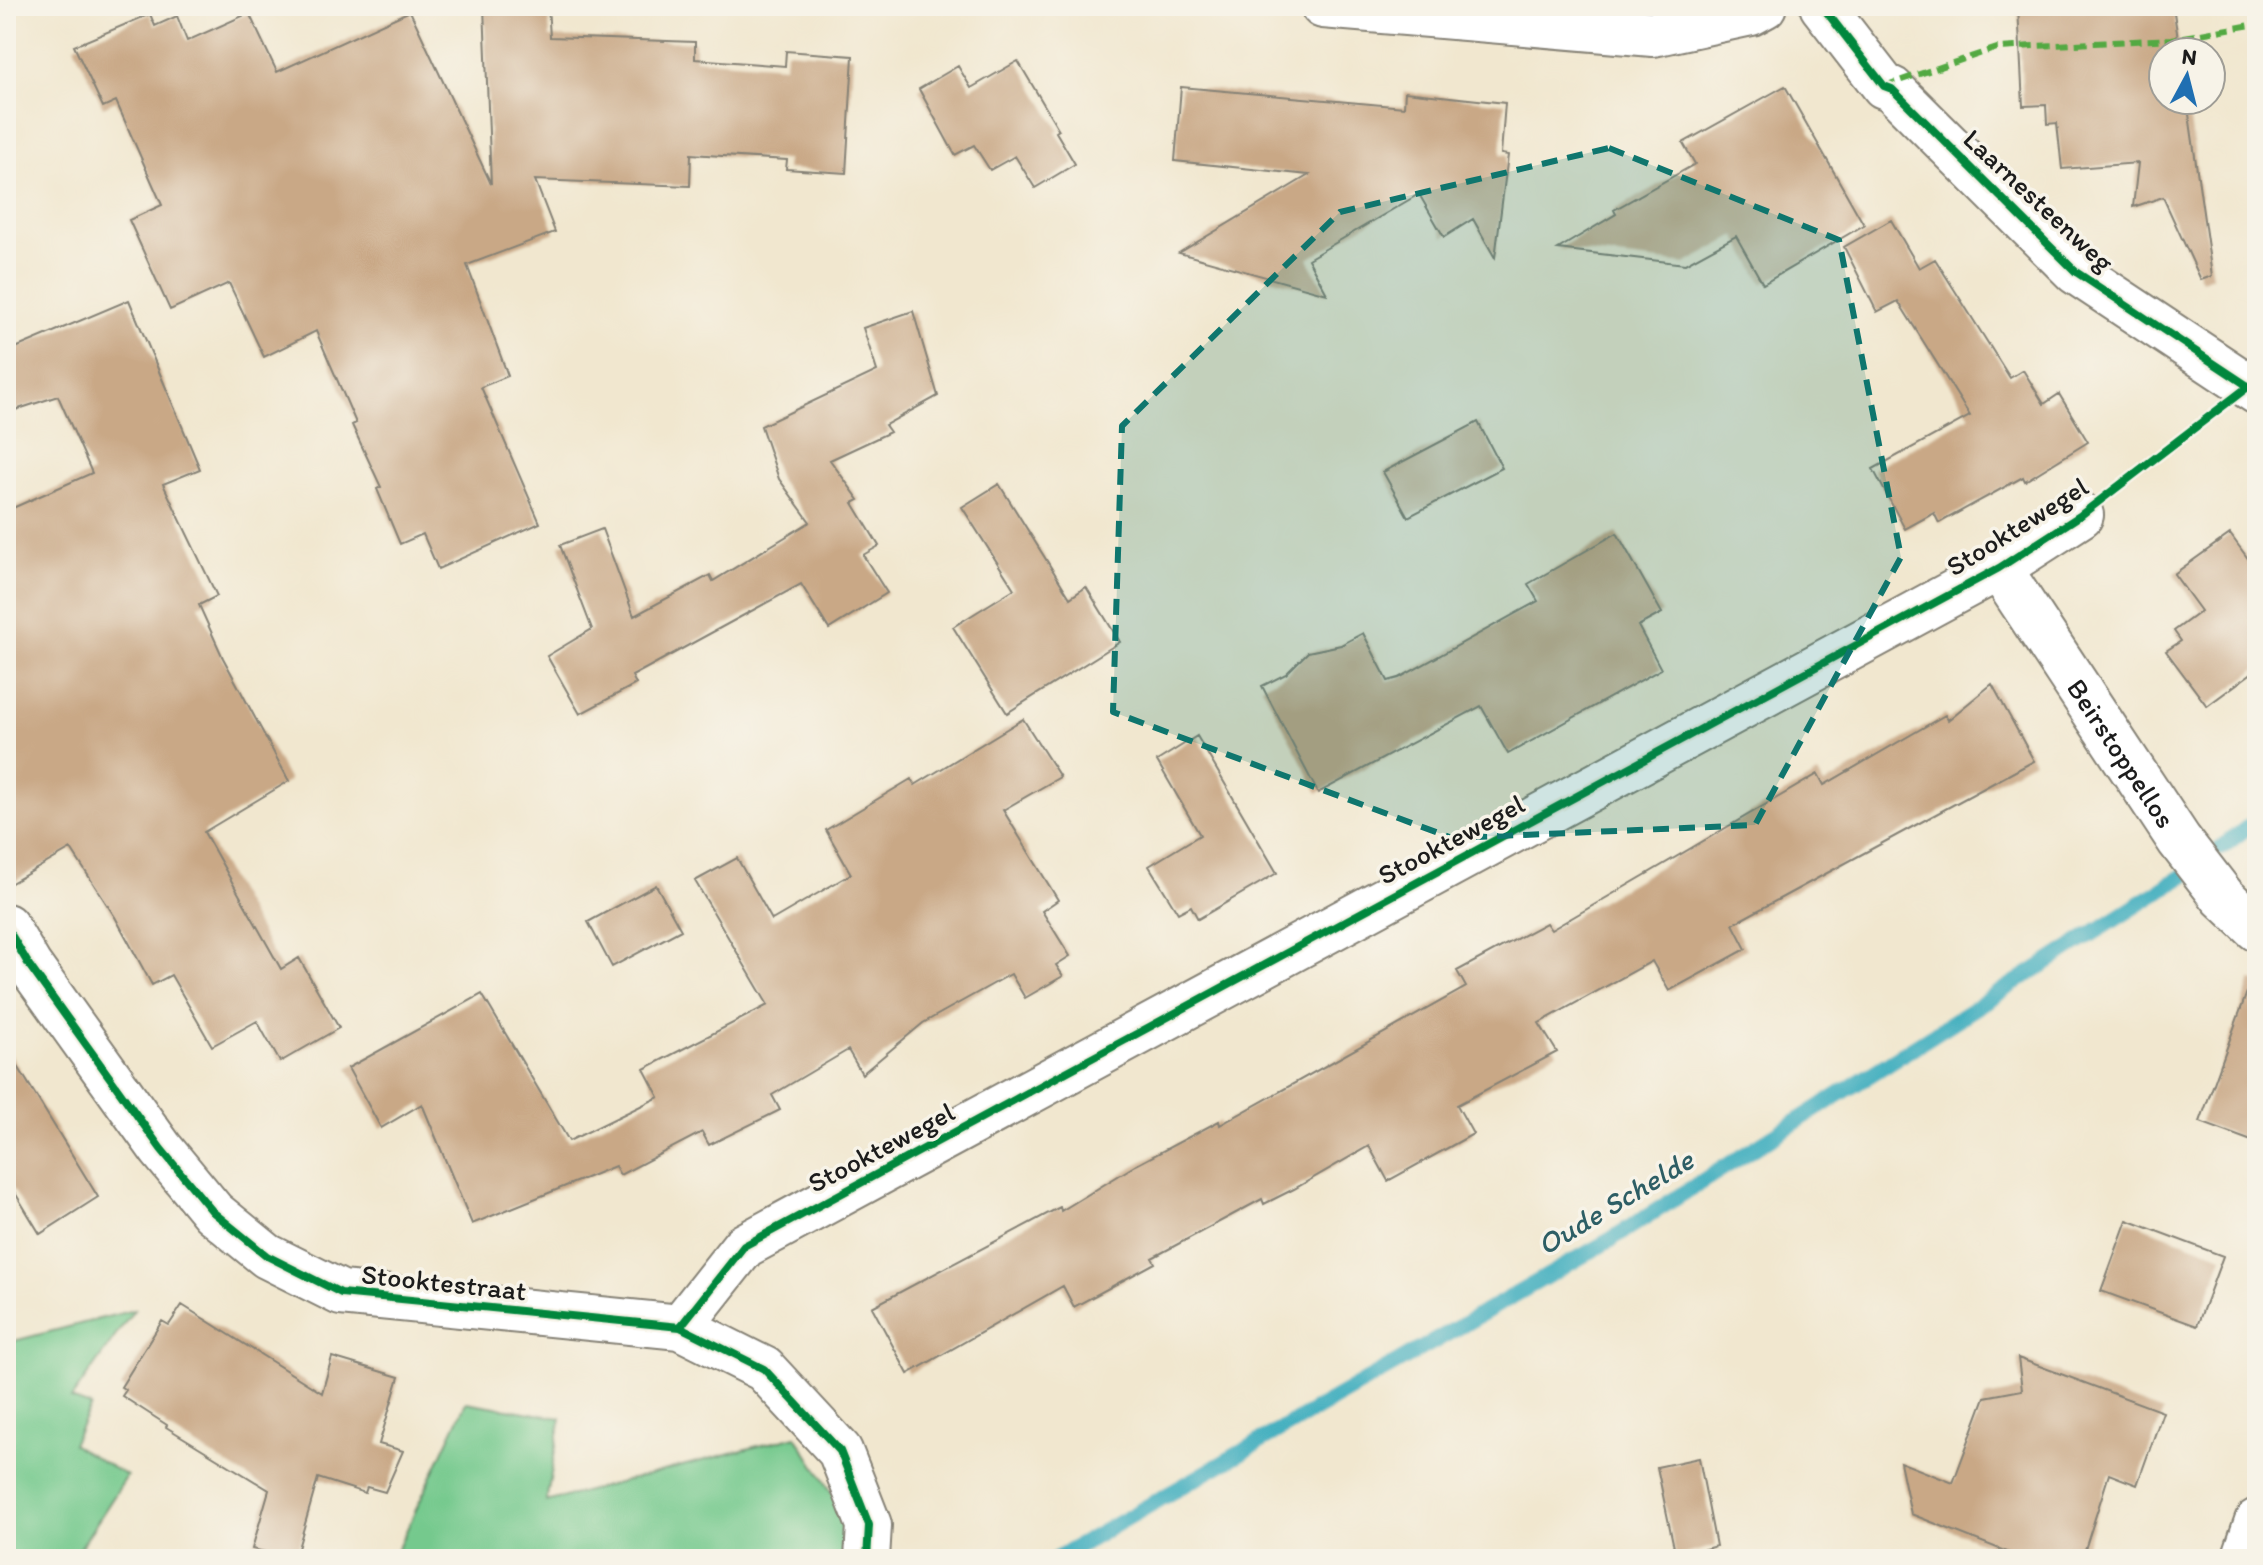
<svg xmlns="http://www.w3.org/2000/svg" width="2263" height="1565" viewBox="0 0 2263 1565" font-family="Itim,sans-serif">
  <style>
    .green { fill: #74c98d; stroke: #487254; stroke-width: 2 }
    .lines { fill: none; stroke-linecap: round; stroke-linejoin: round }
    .stream { stroke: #42afbf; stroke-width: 16 }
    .building { fill: #c9a886 }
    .street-casing { stroke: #868276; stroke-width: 48 }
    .secondary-casing { stroke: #868276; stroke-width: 48 }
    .street { stroke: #fff; stroke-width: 44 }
    .secondary { stroke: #fff; stroke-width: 44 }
    .quiet { stroke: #52a943; stroke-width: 6; stroke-dasharray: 12 6; stroke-linecap: butt }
    .cycleway-casing { stroke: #f7f3e8; stroke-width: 13 }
    .cycleway { stroke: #00873e; stroke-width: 8 }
    .marked { fill: #0f766e; fill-opacity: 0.2; stroke: #0f766e; stroke-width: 6; stroke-dasharray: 16 10; stroke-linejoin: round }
    .labels { text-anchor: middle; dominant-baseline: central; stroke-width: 7; stroke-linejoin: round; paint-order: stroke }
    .street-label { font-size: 28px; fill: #1c1c1c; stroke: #f7f3e8 }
    .water-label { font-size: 30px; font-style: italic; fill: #2d5e65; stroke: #f7f3e8 }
  </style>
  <rect width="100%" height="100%" fill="#f7f3e8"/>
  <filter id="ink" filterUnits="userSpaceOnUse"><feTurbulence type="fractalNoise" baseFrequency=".0125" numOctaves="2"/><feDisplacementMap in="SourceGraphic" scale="16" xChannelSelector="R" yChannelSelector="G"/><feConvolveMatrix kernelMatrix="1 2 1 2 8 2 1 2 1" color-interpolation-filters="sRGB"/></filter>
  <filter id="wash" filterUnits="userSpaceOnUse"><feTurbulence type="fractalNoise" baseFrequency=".006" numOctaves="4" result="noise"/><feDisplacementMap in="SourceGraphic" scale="32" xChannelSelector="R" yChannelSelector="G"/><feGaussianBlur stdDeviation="1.8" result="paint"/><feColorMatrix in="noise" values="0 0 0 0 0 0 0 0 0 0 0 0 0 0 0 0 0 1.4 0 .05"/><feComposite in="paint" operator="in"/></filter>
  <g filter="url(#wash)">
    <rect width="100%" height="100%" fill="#f1e7cf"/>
    <path class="green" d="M134 1310 71 1399 91 1406 72 1444 127 1476 73 1559H6V1343Z
      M466 1402 561 1418 546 1502 796 1436 839 1504 851 1559H393Z"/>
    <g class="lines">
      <path class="stream" d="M2221 848 2257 820
        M1056 1559 1610 1240 2191 871"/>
    </g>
    <g id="blocks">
      <path class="building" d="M484 6H548L550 37 695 42V59L785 66 786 51 853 56 846 173 786 169 787 160 691 154 690 186 535 180 555 232 467 265 508 376 481 387 540 523 438 569 423 534 400 544 377 489 381 487 352 425 356 423 316 331 264 357 229 283 170 310 129 220 162 205 116 101 103 107 74 46 150 14 155 26 177 16 187 41 249 13 277 72 410 11 491 184Z
        M2018 6H2173L2180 52H2163V100H2187L2212 276 2201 280 2163 197 2133 207 2138 163 2062 169 2057 123 2047 124 2046 105 2023 106Z
        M1018 61 1059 130 1056 132 1075 164 1035 188 1015 156 990 170 974 145 955 155 919 89 958 66 971 88Z
        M1785 86 1864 225 1763 284 1736 236 1685 264 1558 249 1616 214 1614 210 1695 164 1683 143Z
        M1181 87 1404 107 1405 92 1505 103 1501 154 1508 155 1495 258 1473 219 1444 237 1419 194 1308 259 1327 294 1179 253 1309 175 1175 161Z
        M1891 220 1919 268 1935 259 2010 378 2023 370 2044 404 2059 394 2088 442 2025 481 2023 477 1939 523 1934 513 1905 529 1873 469 1970 416 1898 301 1877 312 1844 247Z
        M129 300 200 469 163 484 217 596 199 605 223 658 289 781 204 832 281 969 299 958 339 1028 280 1062 257 1021 212 1046 171 975 152 985 115 917 71 849 6 886V511L92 473 58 396 6 413V352Z
        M913 311 938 396 885 425 890 432 830 460 859 500 853 503 879 546 863 555 887 593 829 629 801 584 632 676 636 684 580 714 547 656 592 629 560 545 602 529 634 616 710 575 713 581 810 522 779 479 761 426 877 371 863 328Z
        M1478 422 1502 468 1408 517 1383 472Z
        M999 484 1070 598 1086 587 1120 642 1007 713 953 627 1014 589 962 507Z
        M1617 533 1662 613 1638 626 1661 669 1508 754 1481 706 1318 793 1262 686 1286 674 1308 652 1341 645 1363 633 1388 681 1399 678 1538 601 1528 584Z
        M2230 534 2257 571V669L2207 706 2166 651 2181 641 2174 631 2201 611 2174 574Z
        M1992 684 2034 761 1733 924 1746 949 1669 991 1652 961 1539 1023 1557 1052 1457 1105 1473 1134 1388 1181 1369 1146 1294 1189 1264 1204 1262 1199 1152 1258 1155 1263 1074 1307 1063 1286 908 1374 872 1307 1060 1207 1061 1211 1136 1165 1219 1121 1220 1125 1466 987 1457 971 1546 923 1551 930 1818 774 1824 785 1945 715 1948 720Z
        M1023 719 1060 777 1003 810 1058 900 1042 911 1070 956 1056 965 1063 976 1025 998 1011 974 923 1023 862 1074 848 1050 772 1095 780 1110 709 1145 702 1132 620 1175 615 1166 472 1224 422 1104 381 1128 348 1068 482 994 569 1141 659 1097 644 1069 768 1005 695 881 737 858 772 920 851 874 826 830 911 779 915 785Z
        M1197 736 1277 873 1198 919 1191 906 1178 913 1149 866 1200 835 1157 761Z
        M656 885 681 930 612 967 588 922Z
        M2251 981 2257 982V1143L2200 1122Z
        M6 1047 98 1197 40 1234 6 1178Z
        M2127 1220 2223 1256 2197 1326 2101 1291Z
        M182 1305 322 1393 332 1357 399 1377 379 1444 403 1451 385 1492 367 1487 365 1493 318 1478 295 1559 252 1549 269 1490 166 1427 167 1425 122 1396 126 1390 121 1387 162 1321 169 1325Z
        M2018 1358 2163 1412 2137 1485 2109 1474 2082 1559H2025L1911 1514 1900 1462 1953 1483 1985 1397 2022 1390Z
        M1699 1458 1716 1546 1676 1557 1657 1467Z"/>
    </g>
  </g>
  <g filter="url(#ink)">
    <use href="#blocks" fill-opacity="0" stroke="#868276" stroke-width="2"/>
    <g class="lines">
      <defs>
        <g id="street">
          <path d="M1323 6 1653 34 1751 13 1764 6"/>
          <path id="s1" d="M1999 568 2179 840 2223 897 2257 929"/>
          <path d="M6 926 29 965 161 1149 213 1212 267 1256 341 1293 680 1327 764 1369 840 1451 869 1525 867 1559"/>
          <path d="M680 1327 744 1246 1999 568 2081 515"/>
          <path d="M2244 1559 2257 1521"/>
        </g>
        <path id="secondary" d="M1822 6 1884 86 1892 89 2076 272 2257 392"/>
      </defs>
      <use href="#street" class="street-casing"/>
      <use href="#secondary" class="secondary-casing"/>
      <use href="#street" class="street"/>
      <use href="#secondary" class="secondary"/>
      <path class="quiet" d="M1884 86 1997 48 2172 39 2257 24"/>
      <defs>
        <path id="cycleway" d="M1822 6 1884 86 1892 89 2076 272 2257 392
          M6 926 29 965 161 1149 213 1212 267 1256 341 1293 680 1327 764 1369 840 1451 869 1525 867 1559
          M680 1327 744 1246 1999 568 2081 515 2249 386"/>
      </defs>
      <use href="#cycleway" class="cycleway-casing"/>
      <use href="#cycleway" class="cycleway"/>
    </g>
  </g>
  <path class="marked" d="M1609 148 1839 240 1901 557 1755 825 1452 838 1113 712 1122 426 1340 212Z"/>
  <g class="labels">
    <g class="street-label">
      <text transform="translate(2039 200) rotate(43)">Laarnesteenweg</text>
      <text transform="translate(2017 526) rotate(-32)">Stooktewegel</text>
      <text stroke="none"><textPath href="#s1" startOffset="222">Beirstoppellos</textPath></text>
      <text transform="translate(1451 839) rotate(-28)">Stooktewegel</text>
      <text transform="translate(881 1147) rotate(-28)">Stooktewegel</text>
      <text transform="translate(444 1282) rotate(6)">Stooktestraat</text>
    </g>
    <g class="water-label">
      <text transform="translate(1615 1202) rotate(-31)">Oude Schelde</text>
    </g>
  </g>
  <rect width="2263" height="1565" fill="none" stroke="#f7f3e8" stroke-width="32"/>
  <g transform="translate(2187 76) rotate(7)"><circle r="38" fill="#f7f3e8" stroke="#9f9d96" stroke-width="2"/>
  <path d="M0-6L14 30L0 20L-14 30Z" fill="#1f6fb2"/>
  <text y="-12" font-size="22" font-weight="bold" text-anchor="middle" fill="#1c1c1c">N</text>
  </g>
</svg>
